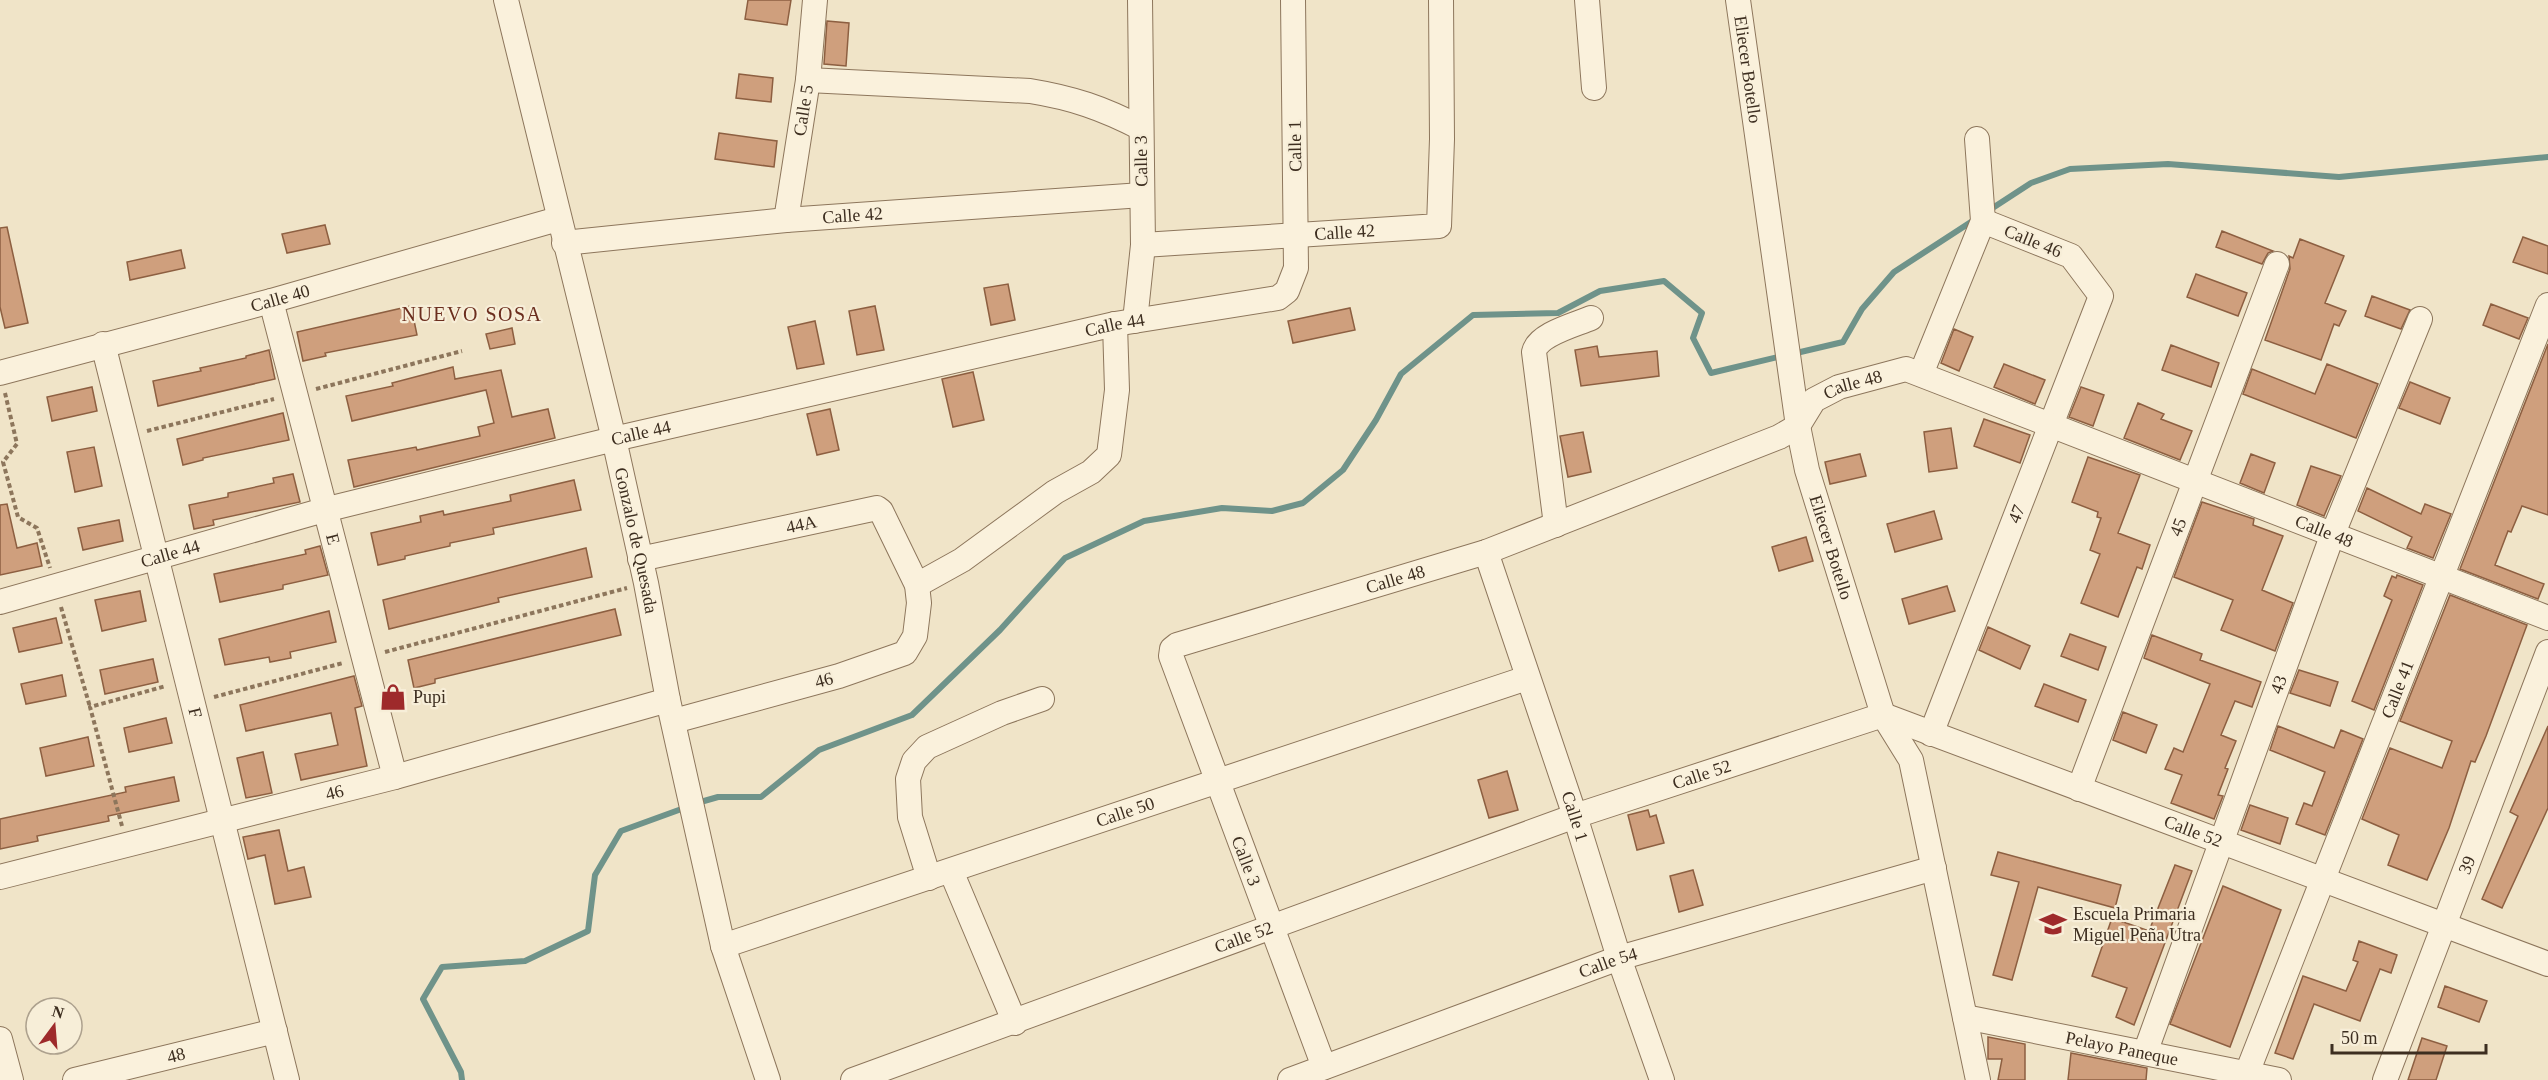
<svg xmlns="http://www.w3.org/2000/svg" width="2548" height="1080" viewBox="0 0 2548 1080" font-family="Georgia,serif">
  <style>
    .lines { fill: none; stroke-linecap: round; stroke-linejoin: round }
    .stream { stroke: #6f938a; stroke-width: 6 }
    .building { fill: #cf9f7d; stroke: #8d5f41; stroke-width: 1.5 }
    .minor-casing { stroke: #8d765c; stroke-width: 26 }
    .path { stroke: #8d765c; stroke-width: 4; stroke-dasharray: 4.5 3; stroke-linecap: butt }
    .minor { stroke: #faf1dc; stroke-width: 24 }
    .labels { text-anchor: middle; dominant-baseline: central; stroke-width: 4.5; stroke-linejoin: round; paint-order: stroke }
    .street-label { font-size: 18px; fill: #3d2e20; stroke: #f7eed8 }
    .poi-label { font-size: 18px; fill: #3d2e20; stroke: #f7eed8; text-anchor: start }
    .neighbourhood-label { font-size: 20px; letter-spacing: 1.5px; fill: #6b2e1e; stroke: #f7eed8 }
  </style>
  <rect width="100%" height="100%" fill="#f0e4c8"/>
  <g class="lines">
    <path class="stream" d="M1988 211 2031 183 2070 169 2168 164 2339 177 2548 157
      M1792 354 1843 342 1862 309 1894 272 1974 220
      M697 803 718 797H761L819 750 912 715 1000 630 1065 558 1144 521 1222 508 1272 511 1303 503 1343 470 1376 420 1401 374 1473 315 1558 313 1600 291 1664 281 1702 313 1693 338 1711 373 1782 356
      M462 1080 461 1072 423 999 442 967 525 961 588 931 595 875 621 831 687 807"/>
  </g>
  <path class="building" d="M748 0H791L787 25 745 19Z
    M827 21 849 23 846 66 824 64Z
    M739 74 773 78 771 102 736 98Z
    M719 133 777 141 774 167 715 159Z
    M325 225 330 244 287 253 282 234Z
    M7 227 28 323 5 328 0 307V228Z
    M2222 231 2273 251 2268 253 2262 264 2216 247Z
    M2523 237 2548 246V274L2513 262Z
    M2300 239 2344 256 2325 303 2346 311 2339 326 2334 324 2321 360 2265 340 2290 269 2289 256 2293 258Z
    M181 250 185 268 130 280 127 262Z
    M2196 274 2247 293 2238 316 2187 297Z
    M1008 284 1015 320 991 325 984 288Z
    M2372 296 2410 310 2401 329 2365 316Z
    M2491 304 2528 318 2519 339 2483 325Z
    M411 306 417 335 325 353 326 356 303 361 297 332Z
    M875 306 884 350 857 355 849 311Z
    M1350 308 1355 330 1293 343 1288 321Z
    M815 321 824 364 797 369 788 327Z
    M512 328 515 344 490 349 486 334Z
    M1954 329 1973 337 1959 371 1941 363Z
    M2548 344V515L2522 506 2511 532 2508 531 2495 565 2544 584 2538 599 2460 569Z
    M2171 345 2219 363 2211 387 2162 370Z
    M1597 346 1599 357 1657 351 1659 376 1581 386 1575 350Z
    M269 350 275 379 158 406 153 381 201 371 200 368 246 358V356Z
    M2004 364 2045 380 2035 404 1994 387Z
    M2327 364 2378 384 2356 438 2243 394 2252 369 2315 394Z
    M453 367 455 379 501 370 512 417 548 409 555 438 354 487 348 460 416 447 417 450 480 436 478 427 494 423 486 390 352 421 346 396 393 386 392 383Z
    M973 372 984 420 953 427 942 379Z
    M2410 382 2450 398 2440 424 2399 408Z
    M92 387 97 411 52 421 47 397Z
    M2081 387 2104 395 2093 426 2069 417Z
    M2138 403 2164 414 2161 419 2192 431 2180 460 2124 438Z
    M830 409 839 450 817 455 807 414Z
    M283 413 289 440 203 458V460L183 465 177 439Z
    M1984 419 2030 435 2020 463 1974 446Z
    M1951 428 1957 468 1929 472 1924 432Z
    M1583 432 1591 472 1568 477 1560 436Z
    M94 447 102 486 75 492 67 452Z
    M1860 454 1866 476 1830 484 1825 462Z
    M2251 454 2275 463 2264 493 2240 483Z
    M2088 457 2140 475 2118 533 2150 545 2142 569 2137 567 2118 617 2081 603 2100 554 2090 550 2101 518 2097 517 2098 512 2072 502Z
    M2311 466 2341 476 2324 516 2297 505Z
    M293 474 300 502 213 520 214 525 194 529 189 505 228 497V493L274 483 273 478Z
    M574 480 581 510 493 528 494 534 450 543V546L405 556V559L378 565 371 533 421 522 420 516 443 511 444 515 511 501 510 495Z
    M2367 488 2421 514 2425 504 2451 514 2433 558 2407 548 2412 537 2358 511Z
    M2202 502 2254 519 2253 525 2283 536 2262 590 2293 603 2275 651 2221 630 2233 600 2174 577Z
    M7 504 17 548 37 543 42 566 0 575V505Z
    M1934 511 1942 539 1895 552 1887 524Z
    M119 520 123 541 83 550 78 528Z
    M1806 537 1813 561 1779 571 1772 547Z
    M320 546 328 575 283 585V589L220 602 214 574 306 554 305 550Z
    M586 548 592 577 498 598 499 602 389 629 383 600Z
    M2397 575 2423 585 2374 710 2352 701 2392 600 2384 596 2392 576 2396 578Z
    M1947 586 1955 611 1909 624 1902 599Z
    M140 591 146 621 102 631 95 600Z
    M2450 595 2527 625 2486 736 2475 762 2471 761 2449 828 2427 880 2388 865 2399 835 2362 819 2390 748 2442 768 2452 741 2400 721Z
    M615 609 621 635 435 679V683L414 688 408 660Z
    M329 611 336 642 290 652 291 658 270 662 269 657 225 665 219 639Z
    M56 618 62 643 19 652 13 628Z
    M1988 627 2030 646 2020 669 1979 650Z
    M2070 634 2106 647 2098 670 2061 656Z
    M2152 635 2202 654 2200 660 2261 682 2252 707 2235 701 2221 735 2236 741 2225 768 2228 769 2218 795 2223 796 2214 819 2171 803 2182 775 2165 769 2174 748 2183 752 2210 684 2144 658Z
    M153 659 158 682 105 694 100 670Z
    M2299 670 2338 682 2330 706 2290 693Z
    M62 675 66 696 26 704 21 684Z
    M354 676 362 706 355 708 367 766 301 780 295 754 338 745 331 713 246 731 240 705Z
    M2044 684 2086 700 2078 722 2035 706Z
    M2123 712 2157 725 2146 753 2113 740Z
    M166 718 172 743 129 752 124 728Z
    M2278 726 2334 748 2341 730 2363 739 2325 835 2296 824 2304 803 2312 806 2325 772 2270 750Z
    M2548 726V808L2502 908 2482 899 2518 816 2510 812Z
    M88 737 94 766 46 776 40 748Z
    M263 752 272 793 246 798 237 758Z
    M1507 771 1518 810 1489 818 1478 780Z
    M174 777 179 801 108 816 109 821 37 836 38 841 0 849V819L126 792 125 787Z
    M2250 805 2288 818 2280 844 2241 830Z
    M1648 810 1650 817 1656 815 1664 843 1637 850 1628 815Z
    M279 830 288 871 304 867 311 897 275 904 265 855 248 859 243 837Z
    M1998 852 2121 885 2115 908 2038 887 2012 980 1993 975 2019 882 1991 875Z
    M2175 865 2192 871 2134 1025 2116 1017 2127 988 2092 976 2112 918 2149 931Z
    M1693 870 1703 905 1679 912 1670 876Z
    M2223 886 2281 910 2230 1047 2170 1024Z
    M2359 941 2397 955 2391 973 2380 969 2360 1021 2314 1004 2293 1059 2275 1053 2303 976 2346 991 2358 962 2353 960Z
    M2445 986 2487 1001 2479 1022 2438 1007Z
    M1988 1037 2025 1044V1080H1998L2002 1059H1988Z
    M2422 1038 2447 1046 2436 1080H2408Z
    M2071 1053 2147 1068 2146 1080H2068Z"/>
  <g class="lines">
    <defs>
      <g id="minor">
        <path id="s1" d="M506 0 614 439 646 583 668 700 723 946 768 1080"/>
        <path d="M1587 0 1594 88"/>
        <path id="s2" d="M1738 0 1798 426 1807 470 1883 715 1911 760 1978 1080"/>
        <path d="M808 80 1030 91C1073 98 1102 108 1141 128"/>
        <path id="s3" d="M786 220 808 80 815 0"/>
        <path id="s4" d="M564 243 786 220 1142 195"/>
        <path id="s5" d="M1143 245 1439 226 1442 139 1441 0"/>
        <path id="s6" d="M271 301 395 777"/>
        <path d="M1135 321 1143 245 1140 0"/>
        <path id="s7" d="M103 344 287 1080"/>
        <path id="s8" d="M0 373 271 301 558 219"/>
        <path d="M1921 374 1983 221 1977 139"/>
        <path d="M1556 525 1534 352C1538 334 1575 325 1591 318"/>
        <path id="s9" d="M1486 552 1575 816 1619 958 1662 1080"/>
        <path id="s10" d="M640 559 877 508 881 511 917 585 919 603 915 636 905 653 839 676 674 721"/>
        <path d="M917 585 962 560 1055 492 1091 472 1109 455 1117 390 1115 324"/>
        <path id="s11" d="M0 602 324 510 614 439 1115 324 1278 298 1287 291 1296 268 1293 0"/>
        <path id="s12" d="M1931 734 2101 296 2071 256 1983 221"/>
        <path id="s13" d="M2079 789 2277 264"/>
        <path d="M951 871 1015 1023"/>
        <path id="s14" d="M0 877 395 777 668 700"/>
        <path d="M929 878 910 817 908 779 914 761 927 747 1002 713 1042 699"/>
        <path id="s15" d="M723 946 1527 678"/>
        <path id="s16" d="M1965 1017 2279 1080"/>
        <path d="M0 1039 11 1080"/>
        <path id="s17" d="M2145 1053 2332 536 2420 319"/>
        <path id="s18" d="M1324 1067 1171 656 1172 649 1177 645 1486 552 1779 437 1798 426 1814 400 1839 387 1906 369 2548 618"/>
        <path id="s19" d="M2247 1073 2548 305"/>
        <path id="s20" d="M75 1080 275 1031"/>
        <path id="s21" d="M853 1080 1575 816 1883 715 2548 964"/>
        <path id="s22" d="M1290 1080 1619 958 1934 868"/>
        <path id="s23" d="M2385 1080 2548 652"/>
      </g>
    </defs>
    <use href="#minor" class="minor-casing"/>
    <path class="path" d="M316 389 462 351
      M5 393 17 444 3 462 18 517 37 528 50 568
      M147 431 274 399
      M61 607 90 707
      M385 652 627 588
      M214 697 343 663
      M122 826 90 707 166 686"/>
    <use href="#minor" class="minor"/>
  </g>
  <defs>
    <symbol id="shop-bare" viewBox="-9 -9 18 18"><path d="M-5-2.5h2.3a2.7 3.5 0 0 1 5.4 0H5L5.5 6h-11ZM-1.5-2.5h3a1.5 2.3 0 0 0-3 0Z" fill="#9e2a2b" stroke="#f7eed8" stroke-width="2.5" paint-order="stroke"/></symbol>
    <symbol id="school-bare" viewBox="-9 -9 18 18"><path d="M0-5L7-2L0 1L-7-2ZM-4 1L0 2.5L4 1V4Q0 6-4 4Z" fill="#9e2a2b" stroke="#f7eed8" stroke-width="2.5" paint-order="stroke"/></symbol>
  </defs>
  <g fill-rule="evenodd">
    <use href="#shop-bare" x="374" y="678" width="38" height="38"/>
    <use href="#school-bare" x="2034" y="905" width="38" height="38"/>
  </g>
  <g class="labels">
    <g class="street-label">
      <text stroke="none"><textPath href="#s2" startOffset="70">Eliecer Botello</textPath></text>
      <text stroke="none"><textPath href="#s3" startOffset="111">Calle 5</textPath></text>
      <text transform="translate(1295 146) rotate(-91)">Calle 1</text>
      <text transform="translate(1141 161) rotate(-91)">Calle 3</text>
      <text stroke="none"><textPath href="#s4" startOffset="290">Calle 42</textPath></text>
      <text stroke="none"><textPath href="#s5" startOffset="202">Calle 42</textPath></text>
      <text transform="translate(2033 241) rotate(22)">Calle 46</text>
      <text stroke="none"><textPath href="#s8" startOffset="290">Calle 40</textPath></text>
      <text stroke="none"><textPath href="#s11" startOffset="1149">Calle 44</textPath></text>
      <text stroke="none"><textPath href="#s18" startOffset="1184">Calle 48</textPath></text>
      <text stroke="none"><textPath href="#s11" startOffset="663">Calle 44</textPath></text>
      <text stroke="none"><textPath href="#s12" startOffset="236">47</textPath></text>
      <text stroke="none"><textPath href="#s10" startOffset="165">44A</textPath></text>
      <text stroke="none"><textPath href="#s13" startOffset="280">45</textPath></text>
      <text stroke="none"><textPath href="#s18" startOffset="1688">Calle 48</textPath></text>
      <text stroke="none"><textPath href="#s6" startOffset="246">E</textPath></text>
      <text stroke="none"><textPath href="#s1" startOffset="556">Gonzalo de Quesada</textPath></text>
      <text stroke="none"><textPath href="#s2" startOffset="556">Eliecer Botello</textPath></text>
      <text stroke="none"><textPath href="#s11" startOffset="177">Calle 44</textPath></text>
      <text stroke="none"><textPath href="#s18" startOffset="680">Calle 48</textPath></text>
      <text transform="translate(824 680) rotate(-15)">46</text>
      <text stroke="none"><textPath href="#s17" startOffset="392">43</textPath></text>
      <text stroke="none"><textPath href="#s19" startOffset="412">Calle 41</textPath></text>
      <text stroke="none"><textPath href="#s7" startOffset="380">F</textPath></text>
      <text stroke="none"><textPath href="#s21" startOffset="902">Calle 52</textPath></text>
      <text stroke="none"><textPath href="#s14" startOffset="345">46</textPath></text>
      <text stroke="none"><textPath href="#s15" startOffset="424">Calle 50</textPath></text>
      <text stroke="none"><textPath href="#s9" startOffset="279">Calle 1</textPath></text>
      <text stroke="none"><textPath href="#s21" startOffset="1424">Calle 52</textPath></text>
      <text transform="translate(1246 861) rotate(69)">Calle 3</text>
      <text stroke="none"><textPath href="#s23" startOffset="230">39</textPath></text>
      <text stroke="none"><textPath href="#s21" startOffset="416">Calle 52</textPath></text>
      <text stroke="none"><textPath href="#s22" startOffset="339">Calle 54</textPath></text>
      <text stroke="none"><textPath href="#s16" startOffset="160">Pelayo Paneque</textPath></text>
      <text stroke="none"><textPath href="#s20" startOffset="104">48</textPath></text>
    </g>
    <g class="poi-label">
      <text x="413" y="697">Pupi</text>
      <text x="2073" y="914">Escuela Primaria<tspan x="2073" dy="21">Miguel Peña Utra</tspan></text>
    </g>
    <g class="neighbourhood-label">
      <text x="472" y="314">NUEVO SOSA</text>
    </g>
  </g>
  <g transform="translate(54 1026) rotate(16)"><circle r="28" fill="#f7eed8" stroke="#ada18e" stroke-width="1.5"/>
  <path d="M0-4.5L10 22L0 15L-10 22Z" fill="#9e2a2b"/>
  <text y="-9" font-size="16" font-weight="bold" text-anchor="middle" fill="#3d2e20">N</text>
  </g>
  <path d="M2332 1044v9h154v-9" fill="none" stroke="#3d2e20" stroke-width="3"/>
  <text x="2341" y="1044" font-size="18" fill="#3d2e20" stroke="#f7eed8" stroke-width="4.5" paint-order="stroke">50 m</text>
</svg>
